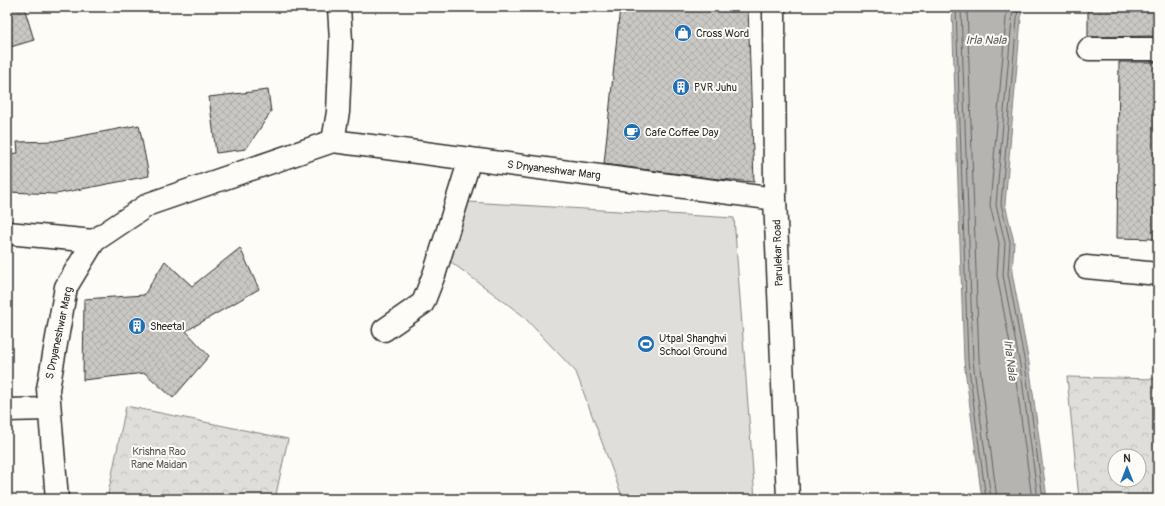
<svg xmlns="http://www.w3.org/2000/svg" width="1165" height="506" viewBox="0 0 1165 506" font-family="Pangolin,sans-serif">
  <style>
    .grass { fill: #dfdeda; stroke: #858482 }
    .park { fill: url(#park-crowns); stroke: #858482; fill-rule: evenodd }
    .water { fill: #b5b4b1; stroke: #7e7d7b }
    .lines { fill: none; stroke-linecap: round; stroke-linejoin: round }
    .shore { stroke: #626261; stroke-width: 1 }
    .building { fill: url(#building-cross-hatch); stroke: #2b2b2b }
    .minor-casing { stroke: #2b2b2b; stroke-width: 25 }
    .tertiary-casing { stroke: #2b2b2b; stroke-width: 25 }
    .minor { stroke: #fdfcf7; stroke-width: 22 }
    .tertiary { stroke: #fdfcf7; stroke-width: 22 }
    .labels { text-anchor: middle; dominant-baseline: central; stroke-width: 4; stroke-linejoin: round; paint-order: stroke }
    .poi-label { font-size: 11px; fill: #2b2b2b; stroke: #fdfcf7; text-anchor: start }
    .street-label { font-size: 11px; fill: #2b2b2b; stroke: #fdfcf7 }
    .park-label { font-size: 11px; fill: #585857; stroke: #fdfcf7 }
    .water-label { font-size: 12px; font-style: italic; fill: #5b5b5a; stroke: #fdfcf7 }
  </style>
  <defs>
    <pattern id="park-crowns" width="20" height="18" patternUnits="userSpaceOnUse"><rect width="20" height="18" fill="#dfdeda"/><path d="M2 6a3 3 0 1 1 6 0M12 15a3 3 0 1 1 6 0" fill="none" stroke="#c0bfbb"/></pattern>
    <pattern id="building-cross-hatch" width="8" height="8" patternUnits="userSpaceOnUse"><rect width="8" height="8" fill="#c9c8c4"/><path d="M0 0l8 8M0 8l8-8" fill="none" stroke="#adaca9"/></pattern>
  </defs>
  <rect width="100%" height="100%" fill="#fdfcf7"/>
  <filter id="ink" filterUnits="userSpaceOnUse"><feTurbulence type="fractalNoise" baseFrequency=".025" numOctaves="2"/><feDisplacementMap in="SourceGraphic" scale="8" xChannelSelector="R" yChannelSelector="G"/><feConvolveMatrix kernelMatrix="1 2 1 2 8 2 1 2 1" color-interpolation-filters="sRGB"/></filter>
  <g filter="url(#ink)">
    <path class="grass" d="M452 201 734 218 755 499H623L576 372 522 315 443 256Z"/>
    <path class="park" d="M1067 377 1158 379V499H1079ZM1115 456H1139V480H1115Z
      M126 406 288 439 275 499H107Z"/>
    <path class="water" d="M952 7H1022L1005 204 1014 242 1012 273 1029 363 1047 499H983L981 492 964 361Z"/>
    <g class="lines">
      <path class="shore" d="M956 7 968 361 986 499
        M961 7 973 361 991 499
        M967 7 979 360 997 499
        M1007 7 990 205 999 243 997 275 1014 366 1032 499
        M1013 7 996 205 1005 243 1003 275 1020 365 1038 499
        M1018 7 1001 204 1010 242 1008 274 1025 364 1043 499"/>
    </g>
    <path class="building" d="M7 7H24L34 40 7 48Z
      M620 7H748L754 182 709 178 604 164Z
      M1088 7H1158V36L1088 37Z
      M1119 62H1158V239L1117 238Z
      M268 90 271 112 246 149 216 153 209 97Z
      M139 125 149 176 56 194 7 192V154L18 153 17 142 54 141Z
      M240 248 259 289 186 331 209 356 173 398 145 373 83 380 84 299 144 295 165 261 192 286Z"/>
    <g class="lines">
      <defs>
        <path id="minor" d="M1089 49H1158
          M7 233 94 241
          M1086 267 1158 274
          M384 330 423 303 435 272 470 159
          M7 410 49 409"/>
        <path id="tertiary" d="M774 7 775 199 788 499
          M333 141 338 112 341 41 339 7
          M57 499 48 389 66 287 94 241 149 204 333 141 775 199"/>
      </defs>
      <use href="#minor" class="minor-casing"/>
      <use href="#tertiary" class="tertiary-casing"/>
      <use href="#minor" class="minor"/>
      <use href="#tertiary" class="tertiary"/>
    </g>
  </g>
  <defs>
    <symbol id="shop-disc" viewBox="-11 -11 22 22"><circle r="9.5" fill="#1f6fb2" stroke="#fdfcf7"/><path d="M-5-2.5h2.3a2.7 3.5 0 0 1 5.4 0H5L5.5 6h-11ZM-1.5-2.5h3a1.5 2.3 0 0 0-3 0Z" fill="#fff"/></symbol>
    <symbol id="building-disc" viewBox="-11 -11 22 22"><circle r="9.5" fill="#1f6fb2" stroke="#fdfcf7"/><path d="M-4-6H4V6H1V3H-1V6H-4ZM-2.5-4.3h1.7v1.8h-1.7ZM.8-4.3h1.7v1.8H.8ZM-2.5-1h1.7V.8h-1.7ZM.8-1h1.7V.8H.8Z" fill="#fff"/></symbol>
    <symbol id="cafe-disc" viewBox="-11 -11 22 22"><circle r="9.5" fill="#1f6fb2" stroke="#fdfcf7"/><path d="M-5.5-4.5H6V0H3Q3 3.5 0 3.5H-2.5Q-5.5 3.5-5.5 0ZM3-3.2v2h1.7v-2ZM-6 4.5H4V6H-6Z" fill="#fff"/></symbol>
    <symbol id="stadium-disc" viewBox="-11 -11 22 22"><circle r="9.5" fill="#1f6fb2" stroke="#fdfcf7"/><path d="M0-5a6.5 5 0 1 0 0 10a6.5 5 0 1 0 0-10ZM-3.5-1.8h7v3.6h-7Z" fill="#fff"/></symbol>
  </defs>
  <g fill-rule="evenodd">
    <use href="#shop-disc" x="673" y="23" width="20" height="20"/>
    <use href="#building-disc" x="671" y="77" width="20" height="20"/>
    <use href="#cafe-disc" x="622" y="122" width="20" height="20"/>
    <use href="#building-disc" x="127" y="316" width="20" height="20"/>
    <use href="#stadium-disc" x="636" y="334" width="20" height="20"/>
  </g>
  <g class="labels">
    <g class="poi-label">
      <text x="696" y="33">Cross Word</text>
      <text x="694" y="87">PVR Juhu</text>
      <text x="645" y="132">Cafe Coffee Day</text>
      <text x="150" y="326">Sheetal</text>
      <text x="659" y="338">Utpal Shanghvi<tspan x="659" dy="13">School Ground</tspan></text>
    </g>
    <g class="street-label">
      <text transform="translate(554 170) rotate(7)">S Dnyaneshwar Marg</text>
      <text transform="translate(778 253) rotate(-92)">Parulekar Road</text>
      <text transform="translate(59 333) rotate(-78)">S Dnyaneshwar Marg</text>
    </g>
    <g class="park-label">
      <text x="159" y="451">Krishna Rao<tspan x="159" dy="13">Rane Maidan</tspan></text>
    </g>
    <g class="water-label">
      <text x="986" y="40">Irla Nala</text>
      <text transform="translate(1010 360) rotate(83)">Irla Nala</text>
    </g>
  </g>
  <rect width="1165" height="506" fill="none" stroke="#fdfcf7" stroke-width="24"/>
  <rect x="12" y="12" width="1141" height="482" fill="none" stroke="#2b2b2b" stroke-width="1.5" filter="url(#ink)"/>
  <g transform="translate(1127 468)"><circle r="19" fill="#fdfcf7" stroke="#a9a8a5"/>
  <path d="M0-3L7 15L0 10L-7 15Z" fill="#1f6fb2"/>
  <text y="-6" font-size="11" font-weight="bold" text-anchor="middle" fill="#2b2b2b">N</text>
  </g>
</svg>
